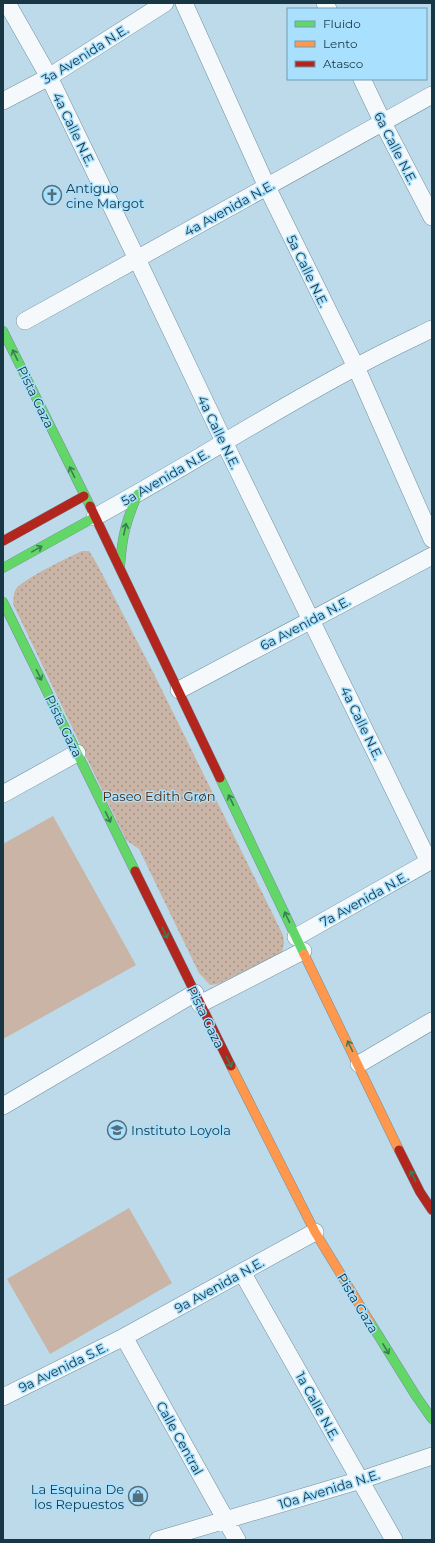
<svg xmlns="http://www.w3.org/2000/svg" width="435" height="1543" viewBox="0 0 435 1543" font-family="Montserrat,sans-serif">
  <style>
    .grass { fill: url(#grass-dots) }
    .pitch { fill: #c9b4a6 }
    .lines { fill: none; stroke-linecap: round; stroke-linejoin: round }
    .street-casing { stroke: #728f9c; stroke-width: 18 }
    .fast-casing { stroke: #728f9c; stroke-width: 10 }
    .slow-casing { stroke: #728f9c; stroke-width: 10 }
    .jam-casing { stroke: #728f9c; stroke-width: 10 }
    .street { stroke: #f5f9fc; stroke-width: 17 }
    .fast { stroke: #63d668; stroke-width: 9 }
    .slow { stroke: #ff974d; stroke-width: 9 }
    .jam { stroke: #b3261e; stroke-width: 9 }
    .oneway { stroke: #3a7e54 }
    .labels { text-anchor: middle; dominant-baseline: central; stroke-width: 3; stroke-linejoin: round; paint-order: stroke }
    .street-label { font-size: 13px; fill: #183644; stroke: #a8e0fd }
    .poi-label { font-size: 13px; fill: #183644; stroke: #a8e0fd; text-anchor: start }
    .park-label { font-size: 13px; fill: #53280a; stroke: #a8e0fd }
  </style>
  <defs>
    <pattern id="grass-dots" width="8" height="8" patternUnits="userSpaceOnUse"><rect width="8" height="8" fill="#c9b4a6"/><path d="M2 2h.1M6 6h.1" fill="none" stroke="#a29389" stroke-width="1.8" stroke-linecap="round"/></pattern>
  </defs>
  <rect width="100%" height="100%" fill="#bcdae9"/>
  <path class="grass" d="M82 551H89L97 564 152 670 283 935 284 943 282 952 218 984 210 985 199 973 139 849 126 840 13 604C14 599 13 594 16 589 23 579 69 557 82 551Z"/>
  <path class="pitch" d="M53 816 136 965 3 1039V844Z
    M129 1208 172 1283 50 1354 7 1279Z"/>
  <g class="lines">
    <defs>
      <path id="street" d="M7 3 49 77 137 259 229 452 429 862
        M184 3 267 187 356 367 432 539
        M325 3 328 9
        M362 79 383 123 432 217
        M3 101 49 77 165 3
        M25 321 432 95
        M95 517C183 469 267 414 356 367 381 353 407 341 432 329
        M179 690 432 556
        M3 794 77 753
        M296 937 432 860
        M200 1004 303 951
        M359 1064 432 1021
        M3 1106 195 993
        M242 1272 394 1540
        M124 1337 237 1540
        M3 1397 124 1337 315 1232
        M158 1540 364 1479 432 1456"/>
      <path id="fast" d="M3 331 90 506
        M120 566C122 537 126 520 138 494
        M3 568 95 517
        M3 602 135 871
        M220 778 304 954
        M370 1322 416 1396 432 1419"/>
      <path id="slow" d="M304 954 399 1150
        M231 1066 315 1232 370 1322"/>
      <path id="jam" d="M90 506 220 778
        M3 541 84 496
        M135 871 231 1066
        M399 1150 420 1192 432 1210"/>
    </defs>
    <use href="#street" class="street-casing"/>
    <use href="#fast" class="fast-casing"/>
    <use href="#slow" class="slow-casing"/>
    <use href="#jam" class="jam-casing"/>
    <use href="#street" class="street"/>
    <use href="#fast" class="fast"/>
    <use href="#slow" class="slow"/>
    <use href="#jam" class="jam"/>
  </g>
  <defs><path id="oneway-shaft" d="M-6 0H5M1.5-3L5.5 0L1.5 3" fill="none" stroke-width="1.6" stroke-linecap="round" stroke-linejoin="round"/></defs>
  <g class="oneway">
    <use href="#oneway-shaft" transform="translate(15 355) rotate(-116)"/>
    <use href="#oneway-shaft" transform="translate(72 472) rotate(-116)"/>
    <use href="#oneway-shaft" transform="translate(125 529) rotate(-78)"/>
    <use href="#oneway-shaft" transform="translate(37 549) rotate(-29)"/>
    <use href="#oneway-shaft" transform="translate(39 675) rotate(64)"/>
    <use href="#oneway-shaft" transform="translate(231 800) rotate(-115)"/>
    <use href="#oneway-shaft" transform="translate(108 817) rotate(64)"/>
    <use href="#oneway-shaft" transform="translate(287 917) rotate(-115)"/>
    <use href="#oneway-shaft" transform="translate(165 933) rotate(64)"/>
    <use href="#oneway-shaft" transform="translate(350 1046) rotate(-116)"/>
    <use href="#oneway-shaft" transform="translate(229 1062) rotate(63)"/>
    <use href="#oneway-shaft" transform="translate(413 1176) rotate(-116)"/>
    <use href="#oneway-shaft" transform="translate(386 1349) rotate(59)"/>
  </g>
  <defs>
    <symbol id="church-ring" viewBox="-11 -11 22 22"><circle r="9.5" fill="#a8e0fd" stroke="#516f7e" stroke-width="1.5"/><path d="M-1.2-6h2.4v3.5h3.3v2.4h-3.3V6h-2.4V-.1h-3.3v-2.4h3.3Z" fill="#516f7e"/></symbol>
    <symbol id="school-ring" viewBox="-11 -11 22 22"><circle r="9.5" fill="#a8e0fd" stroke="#516f7e" stroke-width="1.5"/><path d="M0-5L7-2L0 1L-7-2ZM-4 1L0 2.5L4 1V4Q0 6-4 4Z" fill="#516f7e"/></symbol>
    <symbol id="shop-ring" viewBox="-11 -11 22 22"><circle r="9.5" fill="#a8e0fd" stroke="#516f7e" stroke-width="1.5"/><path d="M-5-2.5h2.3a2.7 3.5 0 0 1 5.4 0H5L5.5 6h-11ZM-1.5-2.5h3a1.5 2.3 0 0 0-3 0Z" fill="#516f7e"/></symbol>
  </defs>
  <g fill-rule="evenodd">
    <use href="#church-ring" x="41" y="184" width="22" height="22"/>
    <use href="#school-ring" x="106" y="1119" width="22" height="22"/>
    <use href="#shop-ring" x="127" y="1485" width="22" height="22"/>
  </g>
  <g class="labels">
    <g class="street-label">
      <text transform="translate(85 54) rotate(-32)">3a Avenida N.E.</text>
      <text transform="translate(74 129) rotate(64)">4a Calle N.E.</text>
      <text transform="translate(396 148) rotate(63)">6a Calle N.E.</text>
      <text transform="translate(229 208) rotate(-29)">4a Avenida N.E.</text>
      <text transform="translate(308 271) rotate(64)">5a Calle N.E.</text>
      <text transform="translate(36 397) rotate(64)">Pista Gaza</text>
      <text transform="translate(219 432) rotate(64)">4a Calle N.E.</text>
      <text transform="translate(165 477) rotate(-30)">5a Avenida N.E.</text>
      <text transform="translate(305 623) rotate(-28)">6a Avenida N.E.</text>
      <text transform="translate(362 723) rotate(64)">4a Calle N.E.</text>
      <text transform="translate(64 726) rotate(64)">Pista Gaza</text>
      <text transform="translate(364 899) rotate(-29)">7a Avenida N.E.</text>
      <text transform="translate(206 1017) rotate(64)">Pista Gaza</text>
      <text transform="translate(219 1285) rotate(-29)">9a Avenida N.E.</text>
      <text transform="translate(358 1303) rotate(59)">Pista Gaza</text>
      <text transform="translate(63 1367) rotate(-26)">9a Avenida S.E.</text>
      <text transform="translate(318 1406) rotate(61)">1a Calle N.E.</text>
      <text transform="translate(180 1438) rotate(61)">Calle Central</text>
      <text transform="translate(329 1489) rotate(-17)">10a Avenida N.E.</text>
    </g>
    <g class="poi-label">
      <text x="66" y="188">Antiguo<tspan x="66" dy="15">cine Margot</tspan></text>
      <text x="131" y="1130">Instituto Loyola</text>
      <text x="124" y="1489" text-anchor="end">La Esquina De<tspan x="124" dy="15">los Repuestos</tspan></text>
    </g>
    <g class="park-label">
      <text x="159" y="796">Paseo Edith Grøn</text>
    </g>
  </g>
  <rect width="435" height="1543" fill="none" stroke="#183644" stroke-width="8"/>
  <rect x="287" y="8" width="140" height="72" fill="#a8e0fd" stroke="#6e9cb3"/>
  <rect x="295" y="21" width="20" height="6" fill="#63d668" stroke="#6e9cb3"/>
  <text x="323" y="28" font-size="12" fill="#183644">Fluido</text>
  <rect x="295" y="41" width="20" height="6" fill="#ff974d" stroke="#6e9cb3"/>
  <text x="323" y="48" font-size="12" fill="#183644">Lento</text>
  <rect x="295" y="61" width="20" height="6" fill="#b3261e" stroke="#6e9cb3"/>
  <text x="323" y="68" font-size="12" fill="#183644">Atasco</text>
</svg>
